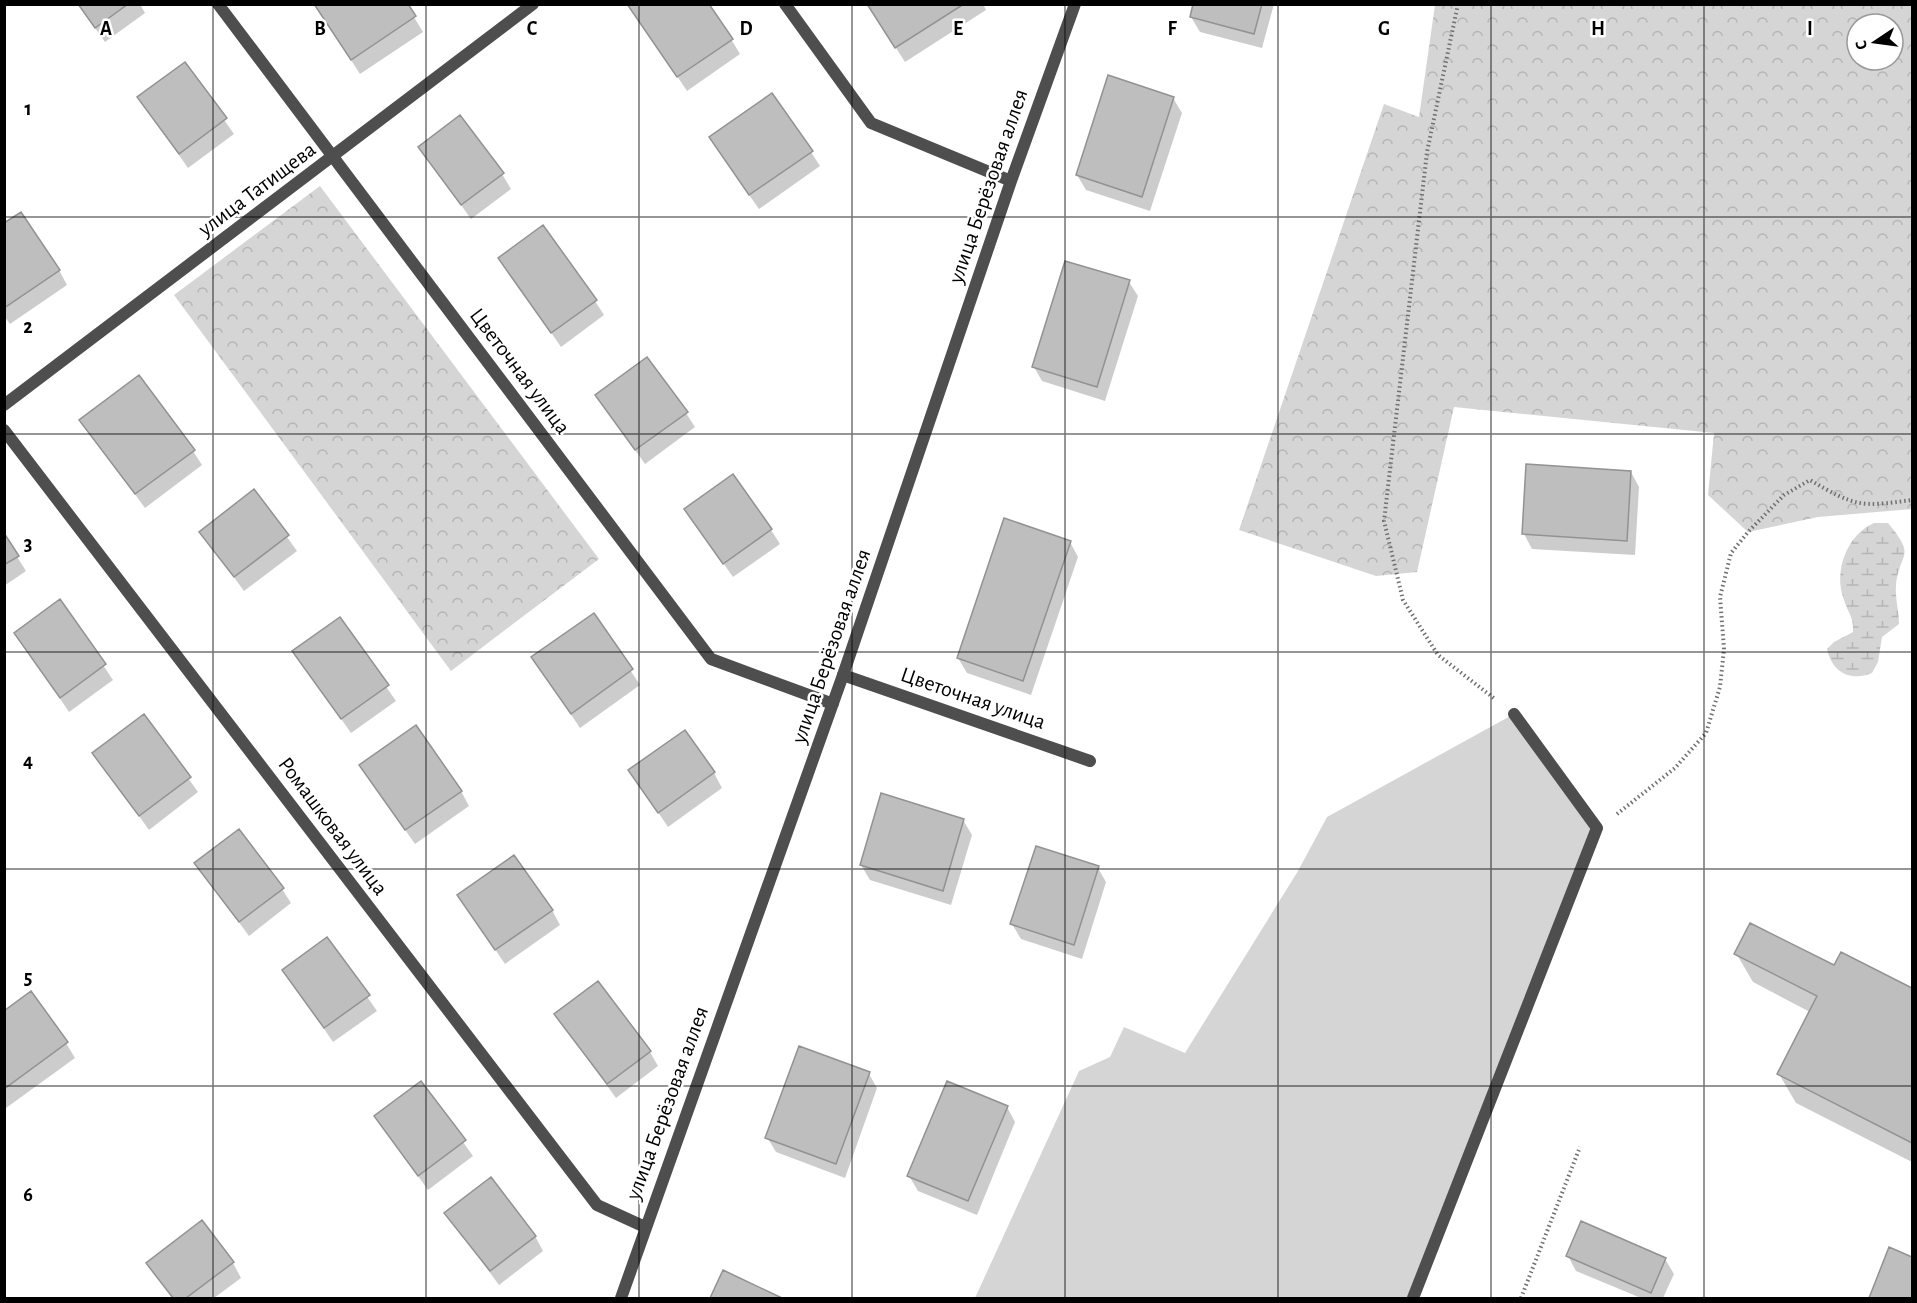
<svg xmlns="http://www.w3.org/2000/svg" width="1917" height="1303" viewBox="0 0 1917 1303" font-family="'Alegreya Sans',sans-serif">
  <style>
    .green { fill: #d5d5d5 }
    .forest { fill: url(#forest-crowns); fill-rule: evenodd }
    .wetland { fill: url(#wetland-marsh) }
    .shadow { fill: #0003 }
    .building { fill: #bebebe; stroke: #929292; stroke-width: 1.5 }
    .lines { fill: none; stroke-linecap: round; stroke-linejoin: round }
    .path { stroke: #707070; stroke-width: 4; stroke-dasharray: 1.5 3; stroke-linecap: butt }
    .service { stroke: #4e4e4e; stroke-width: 12 }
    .minor { stroke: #4e4e4e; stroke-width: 12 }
    .grid { fill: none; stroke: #000; stroke-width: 1.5; stroke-opacity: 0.55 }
    .labels { text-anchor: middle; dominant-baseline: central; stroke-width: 5; stroke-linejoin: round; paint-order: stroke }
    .street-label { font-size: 22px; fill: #000; stroke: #fff }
    .grid-label { font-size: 20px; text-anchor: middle; font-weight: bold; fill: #000; stroke: #fff; stroke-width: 5; stroke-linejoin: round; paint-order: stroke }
  </style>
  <defs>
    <pattern id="forest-crowns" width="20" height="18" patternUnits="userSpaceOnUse" patternTransform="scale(1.5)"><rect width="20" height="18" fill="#d5d5d5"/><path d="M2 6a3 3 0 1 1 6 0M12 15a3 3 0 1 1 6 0" fill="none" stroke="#b5b5b5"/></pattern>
    <pattern id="wetland-marsh" width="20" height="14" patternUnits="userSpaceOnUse" patternTransform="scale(1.5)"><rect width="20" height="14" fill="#d5d5d5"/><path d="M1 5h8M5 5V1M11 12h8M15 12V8" fill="none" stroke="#b5b5b5"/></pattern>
  </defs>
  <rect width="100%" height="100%" fill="#fff"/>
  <path class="green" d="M1514 714 1597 828 1413 1298H975L1079 1071 1110 1057 1124 1027 1185 1053 1298 871 1327 817Z"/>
  <path class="forest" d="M1435 5H1912V509L1818 517 1748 532 1708 495 1714 433 1454 407 1417 572 1376 576 1239 530 1384 104 1419 117ZM1857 24H1893V60H1857Z
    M320 186 599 559 451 671 174 295Z"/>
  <path class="wetland" d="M1874 523H1888C1917 558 1900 551 1896 585 1895 598 1899 611 1899 624L1882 637 1878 662 1872 673C1850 682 1832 672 1827 649L1834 642 1853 632C1854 617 1848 613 1844 600 1833 571 1847 535 1874 523Z"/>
  <path class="shadow" d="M78 4H140L145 13 105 42Z
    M315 4H406L423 32 360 74Z
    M629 4 731 39 740 54 687 91Z
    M868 4H983L986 10 905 62Z
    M1194 4H1274L1262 48 1200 32 1191 17Z
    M185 64 234 134 188 168 139 98Z
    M1173 98 1182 113 1150 211 1086 190 1077 175Z
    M420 147 502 174 511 189 471 219Z
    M719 152H811L820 166 759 209Z
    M4 225 59 270 67 285 10 324 4 316Z
    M500 258 595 301 604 315 561 347Z
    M1129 282 1138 296 1105 401 1042 381 1034 367Z
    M597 396 686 413 695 427 645 464Z
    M81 421 193 451 202 465 145 508Z
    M1631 472 1639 487 1635 555 1532 549 1524 534Z
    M254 491 297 551 244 591 201 532Z
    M686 510 771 530 780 544 733 577Z
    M4 536 26 571 4 586Z
    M1070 542 1078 557 1031 695 967 673 958 658Z
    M60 601 113 680 69 712 16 633Z
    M594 615 640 685 580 728 533 658Z
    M339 619 396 701 351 733 294 651Z
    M144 716 198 792 149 830 94 753Z
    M630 771 714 773 722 788 668 827Z
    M370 780 461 791 469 806 415 844Z
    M963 820 972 835 951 905 870 880 861 865Z
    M196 864 282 889 291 903 249 936Z
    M1098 868 1106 882 1082 959 1021 939 1012 924Z
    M459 896 552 910 560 925 505 964Z
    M327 939 377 1011 333 1042 284 970Z
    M1736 953 1835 967 1842 954 1912 990V1162L1796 1103 1779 1074 1810 1012 1753 982Z
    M4 1012 66 1043 75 1058 6 1108Z
    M556 1015 650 1052 658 1066 616 1098Z
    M869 1074 877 1088 845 1178 776 1152 767 1137Z
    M421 1083 473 1156 428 1190 376 1117Z
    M1007 1107 1015 1122 977 1215 918 1191 909 1176Z
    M446 1213 535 1236 543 1251 499 1285Z
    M1890 1249 1912 1258V1298H1871Z
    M1568 1256 1665 1259 1674 1274 1663 1298H1641L1576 1271Z
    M148 1263H233L241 1278 214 1298H172Z
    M723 1272 779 1298H711Z"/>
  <path class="building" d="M78 4H128L95 28Z
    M314 4H408L416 16 351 60Z
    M627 4H709L733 39 677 77Z
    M867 4H964L895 48Z
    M1193 4H1262L1254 34 1190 17Z
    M185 62 227 118 179 154 137 97Z
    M1108 75 1174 97 1142 197 1076 175Z
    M772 93 813 151 749 195 709 137Z
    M460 115 504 173 461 205 418 147Z
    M21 212 60 270 4 308V223Z
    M543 225 597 300 551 333 498 258Z
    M1065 261 1130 280 1097 387 1032 367Z
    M647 357 688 412 635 450 595 395Z
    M139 375 195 450 135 494 79 420Z
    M1526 464 1631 471 1627 541 1522 534Z
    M733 474 772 529 723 564 684 509Z
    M254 489 289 535 234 577 199 532Z
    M1004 518 1071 541 1023 681 957 658Z
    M4 533 19 556 4 565Z
    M60 599 106 664 60 698 14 633Z
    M594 613 633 669 571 714 531 657Z
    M340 617 389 685 341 719 292 651Z
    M144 714 191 777 139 816 92 753Z
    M416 725 462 791 405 830 359 765Z
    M685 730 715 772 658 813 628 770Z
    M881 793 964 819 943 891 860 865Z
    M239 829 284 888 239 922 194 863Z
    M1036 846 1099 866 1074 945 1010 924Z
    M514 855 553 910 495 950 457 895Z
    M1750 923 1834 965 1841 952 1912 988V1143L1777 1074 1817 996 1734 954Z
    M327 937 370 995 324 1028 282 970Z
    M598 981 651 1051 607 1084 554 1014Z
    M31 991 68 1042 4 1089V1011Z
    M799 1046 870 1072 836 1164 765 1138Z
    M421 1081 466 1140 418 1176 374 1116Z
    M947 1081 1008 1106 968 1201 907 1176Z
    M491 1177 536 1236 490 1271 444 1213Z
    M202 1220 234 1262 186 1298H173L146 1263Z
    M1581 1221 1666 1258 1651 1293 1566 1256Z
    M1889 1247 1912 1257V1298H1869Z
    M723 1270 782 1298H710Z"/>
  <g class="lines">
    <path class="path" d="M1458 4 1427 152 1384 521 1403 600 1438 655 1495 699
      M1617 814 1675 768 1706 733 1720 687 1724 649 1720 597 1731 553 1748 532 1784 495 1810 480C1856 507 1860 507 1912 500
      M1521 1298 1580 1147"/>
    <path class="service" d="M843 675 1090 761
      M1413 1298 1597 828 1514 714"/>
    <path class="minor" d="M218 4 711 659 833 704
      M785 4 871 123 1011 181
      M4 405 533 4
      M4 430 597 1205 645 1227
      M621 1298 843 675 1011 181 1075 4"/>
  </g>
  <path class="grid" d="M213 4V1298M426 4V1298M639 4V1298M852 4V1298M1065 4V1298M1278 4V1298M1491 4V1298M1704 4V1298M4 217H1912M4 434H1912M4 652H1912M4 869H1912M4 1086H1912"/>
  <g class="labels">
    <g class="street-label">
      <text transform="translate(988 186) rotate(-71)">улица Берёзовая аллея</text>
      <text transform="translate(257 189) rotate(-37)">улица Татищева</text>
      <text transform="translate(520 371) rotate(53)">Цветочная улица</text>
      <text transform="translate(831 646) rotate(-71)">улица Берёзовая аллея</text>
      <text transform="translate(973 698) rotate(19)">Цветочная улица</text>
      <text transform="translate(333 826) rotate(53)">Ромашковая улица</text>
      <text transform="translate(667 1103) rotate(-70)">улица Берёзовая аллея</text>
    </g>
  </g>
  <g class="grid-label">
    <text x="106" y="35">A</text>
    <text x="320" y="35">B</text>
    <text x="532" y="35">C</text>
    <text x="746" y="35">D</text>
    <text x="958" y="35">E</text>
    <text x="1172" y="35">F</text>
    <text x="1384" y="35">G</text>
    <text x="1598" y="35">H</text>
    <text x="1810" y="35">I</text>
    <text x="28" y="115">1</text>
    <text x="28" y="333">2</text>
    <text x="28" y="550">3</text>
    <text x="28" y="767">4</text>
    <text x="28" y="984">5</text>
    <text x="28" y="1201">6</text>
  </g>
  <rect width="1917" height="1303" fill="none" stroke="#000000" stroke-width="12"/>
  <g transform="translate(1875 42) rotate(257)"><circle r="28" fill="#ffffff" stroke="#999999" stroke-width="1.5"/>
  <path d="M0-4.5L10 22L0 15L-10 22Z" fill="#000000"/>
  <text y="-9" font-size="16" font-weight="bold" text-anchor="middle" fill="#000000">С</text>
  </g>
</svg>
